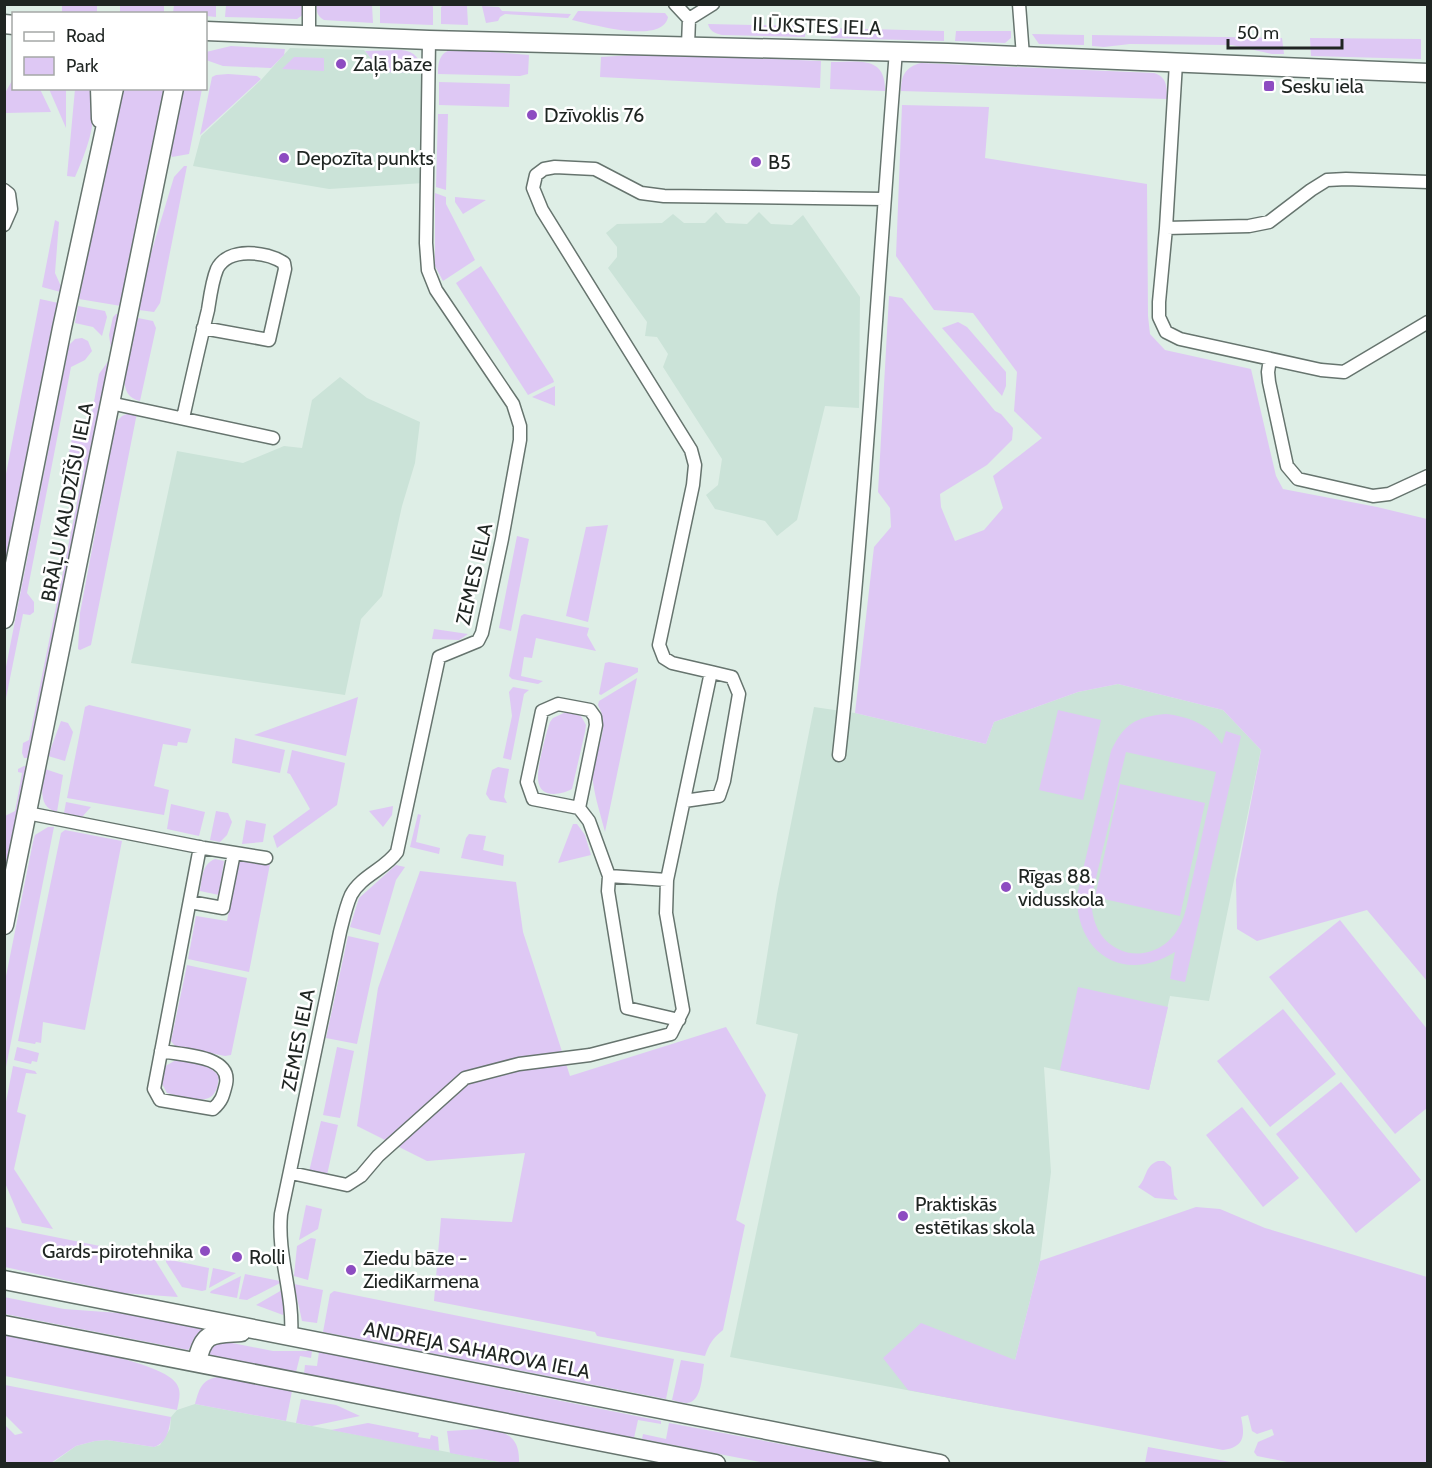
<svg xmlns="http://www.w3.org/2000/svg" width="1432" height="1468" viewBox="0 0 1432 1468" font-family="Cabin,sans-serif">
  <style>
    .built { fill: #cbe3d8 }
    .green { fill: #dec8f4; fill-rule: evenodd }
    .lines { fill: none; stroke-linecap: round; stroke-linejoin: round }
    .street-casing { stroke: #66746e; stroke-width: 15 }
    .secondary-casing { stroke: #66746e; stroke-width: 21 }
    .street { stroke: #fff; stroke-width: 12 }
    .secondary { stroke: #fff; stroke-width: 18 }
    .poi-dot { fill: #8d4cc1; stroke: #fff; stroke-width: 2 }
    .labels { text-anchor: middle; dominant-baseline: central; stroke-width: 5; stroke-linejoin: round; paint-order: stroke }
    .street-label { font-size: 20px; fill: #1f2522; stroke: #fff }
    .poi-label { font-size: 20px; fill: #1f2522; stroke: #fff; text-anchor: start }
  </style>
  <rect width="100%" height="100%" fill="#deeee6"/>
  <path class="built" d="M290 48 364 50 382 72 425 73 420 159 424 183 329 189 193 166 201 136 261 80Z
    M716 212 726 223 747 224 759 212 771 224 792 225 803 215 860 297 859 408 825 406 797 520 777 536 765 521 715 509 706 495 718 485 722 459 663 367 668 354 657 337 645 336 647 322 608 268 617 257V247L606 233 617 224 662 223 673 214 684 223H705Z
    M340 377 367 398 420 422 415 463 402 506 382 596 361 619 345 695 131 663 177 451 243 463 284 446 302 448 312 400Z
    M1118 684 1223 710 1261 750 1209 1001 1170 996 1149 1090 1044 1067 1051 1172 1040 1261 1003 1408 730 1357 798 1034 756 1024 777 894 814 707 855 713 986 744 994 722 1078 692Z
    M195 1404 296 1423 505 1463 51 1464 76 1446 95 1441 107 1440 154 1447 160 1445 170 1429 171 1417 177 1410Z"/>
  <path class="green" d="M62 5H97V13L62 12Z
    M120 5H164V13H120Z
    M174 5H216V17L206 16V14L173 13Z
    M226 5H304V14L297 19 225 17Z
    M316 5H372L373 23 324 20C317 16 317 12 316 5Z
    M380 5H432L433 7V25L380 23Z
    M444 5 467 6 468 25 441 24V7Z
    M482 6 499 7 502 11 571 14 568 18 505 14 500 17 498 21 486 23Z
    M578 11 665 13 668 17C663 45 591 24 572 20Z
    M708 24 806 26 805 37 722 35C714 33 710 31 708 24Z
    M831 28 944 31V41L831 38Z
    M956 31H1011V38L1005 43 955 41Z
    M1032 34 1084 35V45L1039 44Z
    M1092 35 1282 38 1284 54H1272L1232 45 1130 44 1104 47 1092 46Z
    M1310 38 1421 39V59L1311 56Z
    M231 46 285 49 284 55 271 68 223 66 206 60V52Z
    M455 49 529 55 528 74 520 76 438 74C438 61 440 51 455 49Z
    M401 50C415 51 421 59 422 73L382 72 365 51Z
    M648 54 821 61 820 88 600 77 601 57Z
    M294 57 324 58V71L282 69Z
    M831 62C858 62 886 55 885 91L830 89Z
    M921 63 1154 73C1167 77 1167 87 1167 99L901 91C901 76 905 67 921 63Z
    M228 74 257 76 261 79 200 135 212 77 216 75Z
    M13 79 14 88 40 89 51 112 5 113V93Z
    M439 82 510 84 509 107 439 105Z
    M49 89H66V128Z
    M75 89H94C96 124 89 145 75 177L67 176Z
    M121 89H164L121 306 79 299Z
    M183 89H202L189 154 172 157 170 153Z
    M902 105 989 107 985 158 1147 184 1148 316 1150 334 1165 350 1251 369 1276 476 1283 489 1377 507 1427 519V981L1367 910 1257 941 1237 929 1236 880 1261 750 1223 710 1118 684 1078 692 994 722 986 744 855 713 874 547 891 527 890 508 878 492 889 296 902 298 995 411 1001 414 1013 428 1012 440 987 465 940 494 941 507 955 541 984 530 1003 508 993 476 1042 438 1014 411 1017 372 973 313 934 310 896 256Z
    M438 114H448L446 190 436 187Z
    M184 166H187L160 303 154 312 139 310 146 270 174 177Z
    M435 193 446 197V204L475 260 443 281 435 266Z
    M455 197 486 200 463 214 455 202Z
    M55 220 59 222 55 273 64 293 42 287Z
    M481 266 553 379 554 382 528 395 456 283Z
    M40 299 63 304 5 595V479Z
    M78 306 105 311 107 317 102 336 93 327 75 323Z
    M116 314H120L31 758H24L22 753 23 743 29 740 84 468 71 463 69 453 75 424 79 422 90 424 99 374 109 360 111 349 109 335 113 317Z
    M138 318 153 321 156 328 140 401C128 398 125 391 124 379Z
    M958 322 967 327 1006 372V386L1002 396 942 328Z
    M82 338 88 341 92 351 85 360 71 367 27 593 34 602V612L30 615 23 614 5 703V672L69 345 75 339Z
    M555 386V406L532 397Z
    M129 413H137L91 645 80 650 78 649 80 613 116 422 122 416Z
    M608 525 588 622 566 616 586 527Z
    M517 536 529 539 511 631 499 628Z
    M524 614 589 628 587 635 596 651 536 638 532 658 524 657 521 676 543 681 538 684 512 679 509 676 521 616Z
    M434 629 468 634 459 640 432 639Z
    M609 662 638 668V672L601 695 599 694 605 663Z
    M637 678 605 832C601 816 595 798 593 782 590 754 613 732 598 705L599 701Z
    M513 687 529 690 524 694 511 760 503 758 512 716 509 692Z
    M358 697 346 756 254 735Z
    M89 705 191 729 187 743 178 742 177 746 163 744 154 786 169 790 164 815 67 798 85 707Z
    M1058 710 1101 720 1083 800 1039 790Z
    M566 712 581 716 586 725 585 732 572 789C561 795 539 799 538 779 537 768 546 733 550 722L553 718Z
    M1166 714C1190 717 1208 724 1222 744L1226 731 1241 736 1185 982 1170 979 1175 952C1124 984 1076 954 1077 895L1111 751C1124 724 1135 717 1166 714ZM1126 752 1216 772C1208 808 1200 844 1192 881 1188 896 1187 915 1178 929 1166 950 1140 960 1118 949 1098 939 1092 920 1091 899Z
    M61 721 68 723 73 732 65 761 48 756Z
    M235 738 285 750 280 773 232 763Z
    M292 750 345 763 337 805 277 848 273 836 310 809 290 774 287 773Z
    M24 766 29 767 6 872 5 816 15 811 22 773 18 772V769Z
    M498 767 509 769 504 797 507 803 490 800 486 794 492 770Z
    M45 769 63 775 57 812C36 807 43 784 45 769Z
    M1120 784 1205 803 1180 916 1095 897Z
    M66 802 91 807 82 817 64 813Z
    M171 804 205 812 199 836 167 829Z
    M393 806 392 815 383 827 369 811Z
    M216 811 228 813 232 822 227 835 220 842 210 840Z
    M418 814 421 815 416 842 440 848 439 854 410 847Z
    M246 820 266 824 263 842 242 844Z
    M573 824H577L585 835 591 855 558 863Z
    M48 827H54L5 1072V981L33 842 35 835Z
    M65 830 122 841 85 1030 43 1022 41 1043 36 1042 35 1044 18 1041 61 833Z
    M469 834 486 836 483 850 504 855 503 866 461 858 466 838Z
    M215 859 224 861 219 895 200 891C202 878 202 864 215 859Z
    M239 860 270 864 249 972 188 959 196 916 227 921Z
    M396 865 405 867 396 880 380 935 350 927 359 898Z
    M420 871 516 882 523 932 570 1076 726 1027 766 1095 736 1220 745 1225 723 1330C713 1338 709 1344 705 1356L597 1336 595 1332 434 1301 441 1218 512 1222 525 1153 427 1161 357 1126 378 988Z
    M1340 920 1427 1029V1108L1395 1134 1269 977Z
    M348 936 379 943 357 1044 326 1038Z
    M187 965 247 978 231 1055 225 1056 175 1046 171 1041Z
    M1078 987 1168 1007 1149 1090 1060 1070Z
    M1283 1009 1336 1074 1270 1127 1217 1061Z
    M17 1047 39 1053 37 1062 32 1061 31 1064 14 1060Z
    M337 1047 354 1051 340 1118 323 1115Z
    M176 1060C191 1063 210 1062 219 1077 218 1081 218 1088 215 1092 207 1107 180 1096 167 1093L160 1080 162 1068Z
    M13 1066 35 1071 37 1074 26 1073 17 1112 26 1115 14 1169 53 1229 22 1223 5 1183V1107Z
    M1341 1082 1421 1180 1356 1233 1276 1134Z
    M1242 1107 1299 1178 1263 1207 1206 1135Z
    M321 1121 338 1125 327 1175 309 1172Z
    M1158 1161H1164L1171 1167 1174 1195 1178 1200 1155 1198 1138 1187C1147 1179 1144 1166 1158 1161Z
    M306 1205 322 1209 318 1229 299 1240Z
    M1196 1207 1220 1209 1265 1228 1427 1277V1463L1297 1464 1257 1456 1254 1452 1258 1442 1274 1435 1272 1429 1257 1434 1252 1431 1248 1415 1241 1417C1245 1435 1245 1447 1223 1450L908 1390 883 1358 921 1323 1015 1360 1040 1261Z
    M5 1227 150 1256 155 1260 178 1297 122 1293 5 1267Z
    M311 1238 316 1239 308 1280 294 1276 297 1246Z
    M166 1259 209 1268 206 1290 202 1291 182 1287 166 1262Z
    M213 1268 236 1273 209 1288Z
    M245 1274 280 1281V1283L247 1300 239 1299Z
    M241 1276 237 1298 210 1293 211 1291Z
    M294 1284 323 1290 317 1323 302 1321Z
    M282 1290 285 1308 283 1315 256 1305Z
    M334 1291 674 1359 666 1399 323 1332 330 1294Z
    M4 1297 64 1309 133 1314 204 1329 188 1350 5 1314Z
    M4 1335C36 1341 160 1359 176 1383 182 1391 179 1400 177 1410L5 1376Z
    M217 1340 273 1351H312L311 1358 300 1356 296 1372 212 1356 209 1353 208 1347Z
    M319 1352 661 1421V1424L638 1420 634 1438 304 1374 305 1365 317 1366Z
    M681 1360 704 1364C702 1375 702 1402 687 1403 682 1403 676 1401 672 1400Z
    M217 1377 292 1391 286 1421 195 1404C199 1390 201 1380 217 1377Z
    M5 1385 171 1417C169 1430 167 1443 154 1447L107 1440 95 1441 76 1446 51 1463H5V1425L15 1435 23 1433 5 1415Z
    M301 1399 336 1405 360 1416 312 1426 296 1423Z
    M368 1423 419 1433 418 1437 430 1439 431 1435 438 1437 439 1451 331 1430Z
    M669 1423 696 1428 882 1463H765L642 1439 643 1434 666 1439Z
    M482 1429C506 1431 520 1436 519 1463H505L450 1453 447 1431Z
    M1148 1447 1236 1463H1145Z"/>
  <g class="lines">
    <defs>
      <path id="street" d="M675 4 689 19
        M1019 4 1023 56
        M689 19 713 4
        M309 34V4
        M688 45 689 19
        M1176 63 1166 228 1159 302V317L1166 332 1180 339 1321 370 1344 372 1428 322
        M4 190 9 194 11 209 4 225
        M1166 228 1249 226 1269 222 1311 190 1327 180 1346 179 1428 182
        M1270 359 1268 372 1269 382 1287 466 1298 479 1373 496 1389 494 1428 476
        M110 403 273 438
        M183 418C191 382 199 346 208 310 210 297 212 281 217 269 228 247 266 251 284 263L285 269 269 340 203 328
        M839 755C865 521 877 286 896 51
        M684 801 719 796 724 781 739 694 732 677 711 672
        M579 808 533 799 527 782 542 711 558 704 590 710 595 717 596 725 579 808 589 821 609 876 667 880
        M27 813 204 848 266 858
        M609 876 608 891 627 1008 679 1020
        M190 902 223 908 234 853
        M161 1051C181 1055 232 1055 226 1084 223 1096 222 1101 213 1109L160 1100 154 1089 200 847
        M291 1173 347 1185 361 1176 378 1156 465 1078 519 1064 590 1055 671 1034 683 1010 666 913 667 880 711 672 672 663 664 658 659 645 693 485 695 465 691 450 542 210 533 188 536 175 544 169 555 167 595 169 641 193 664 196 884 199
        M291 1335C294 1294 277 1256 281 1214L340 932C343 920 346 906 351 895 361 876 385 869 397 852L439 657 478 641 482 633 502 539 520 440V426L513 404 436 290 428 270 426 243 429 40"/>
      <path id="secondary" d="M4 24 14 25
        M206 31 429 40 948 53 1428 73
        M100 88 101 119
        M4 619 62 328 114 88
        M4 925 174 88
        M4 1280 940 1464
        M4 1325 716 1464
        M197 1362C203 1331 213 1334 241 1332"/>
    </defs>
    <use href="#street" class="street-casing"/>
    <use href="#secondary" class="secondary-casing"/>
    <use href="#street" class="street"/>
    <use href="#secondary" class="secondary"/>
  </g>
  <g class="poi-dot">
    <circle cx="341" cy="64" r="6"/>
    <rect x="1263" y="80" width="12" height="12" rx="3"/>
    <circle cx="532" cy="115" r="6"/>
    <circle cx="284" cy="158" r="6"/>
    <circle cx="756" cy="162" r="6"/>
    <circle cx="1006" cy="887" r="6"/>
    <circle cx="903" cy="1216" r="6"/>
    <circle cx="205" cy="1251" r="6"/>
    <circle cx="237" cy="1257" r="6"/>
    <circle cx="351" cy="1270" r="6"/>
  </g>
  <g class="labels">
    <g class="street-label">
      <text transform="translate(817 26) rotate(2)">ILŪKSTES IELA</text>
      <text transform="translate(67 502) rotate(-79)">BRĀĻU KAUDZĪŠU IELA</text>
      <text transform="translate(474 574) rotate(-77)">ZEMES IELA</text>
      <text transform="translate(298 1040) rotate(-79)">ZEMES IELA</text>
      <text transform="translate(477 1350) rotate(11)">ANDREJA SAHAROVA IELA</text>
    </g>
    <g class="poi-label">
      <text x="353" y="64">Zaļā bāze</text>
      <text x="1281" y="86">Sesku iela</text>
      <text x="544" y="115">Dzīvoklis 76</text>
      <text x="296" y="158">Depozīta punkts</text>
      <text x="768" y="162">B5</text>
      <text x="1018" y="876">Rīgas 88.<tspan x="1018" dy="23">vidusskola</tspan></text>
      <text x="915" y="1204">Praktiskās<tspan x="915" dy="23">estētikas skola</tspan></text>
      <text x="193" y="1251" text-anchor="end">Gards-pirotehnika</text>
      <text x="249" y="1257">Rolli</text>
      <text x="363" y="1258">Ziedu bāze -<tspan x="363" dy="23">ZiediKarmena</tspan></text>
    </g>
  </g>
  <rect width="1432" height="1468" fill="none" stroke="#1f2522" stroke-width="12"/>
  <rect x="12" y="12" width="195" height="78" fill="#ffffff" stroke="#a5a8a7" stroke-width="1.5"/>
  <rect x="24" y="32" width="30" height="9" fill="#ffffff" stroke="#a5a8a7" stroke-width="1.5"/>
  <text x="66" y="42" font-size="18" fill="#1f2522">Road</text>
  <rect x="24" y="57" width="30" height="18" fill="#dec8f4" stroke="#a5a8a7" stroke-width="1.5"/>
  <text x="66" y="72" font-size="18" fill="#1f2522">Park</text>
  <path d="M1228 39v9h114v-9" fill="none" stroke="#1f2522" stroke-width="3"/>
  <text x="1237" y="39" font-size="18" fill="#1f2522" stroke="#ffffff" stroke-width="4.5" paint-order="stroke">50 m</text>
</svg>
